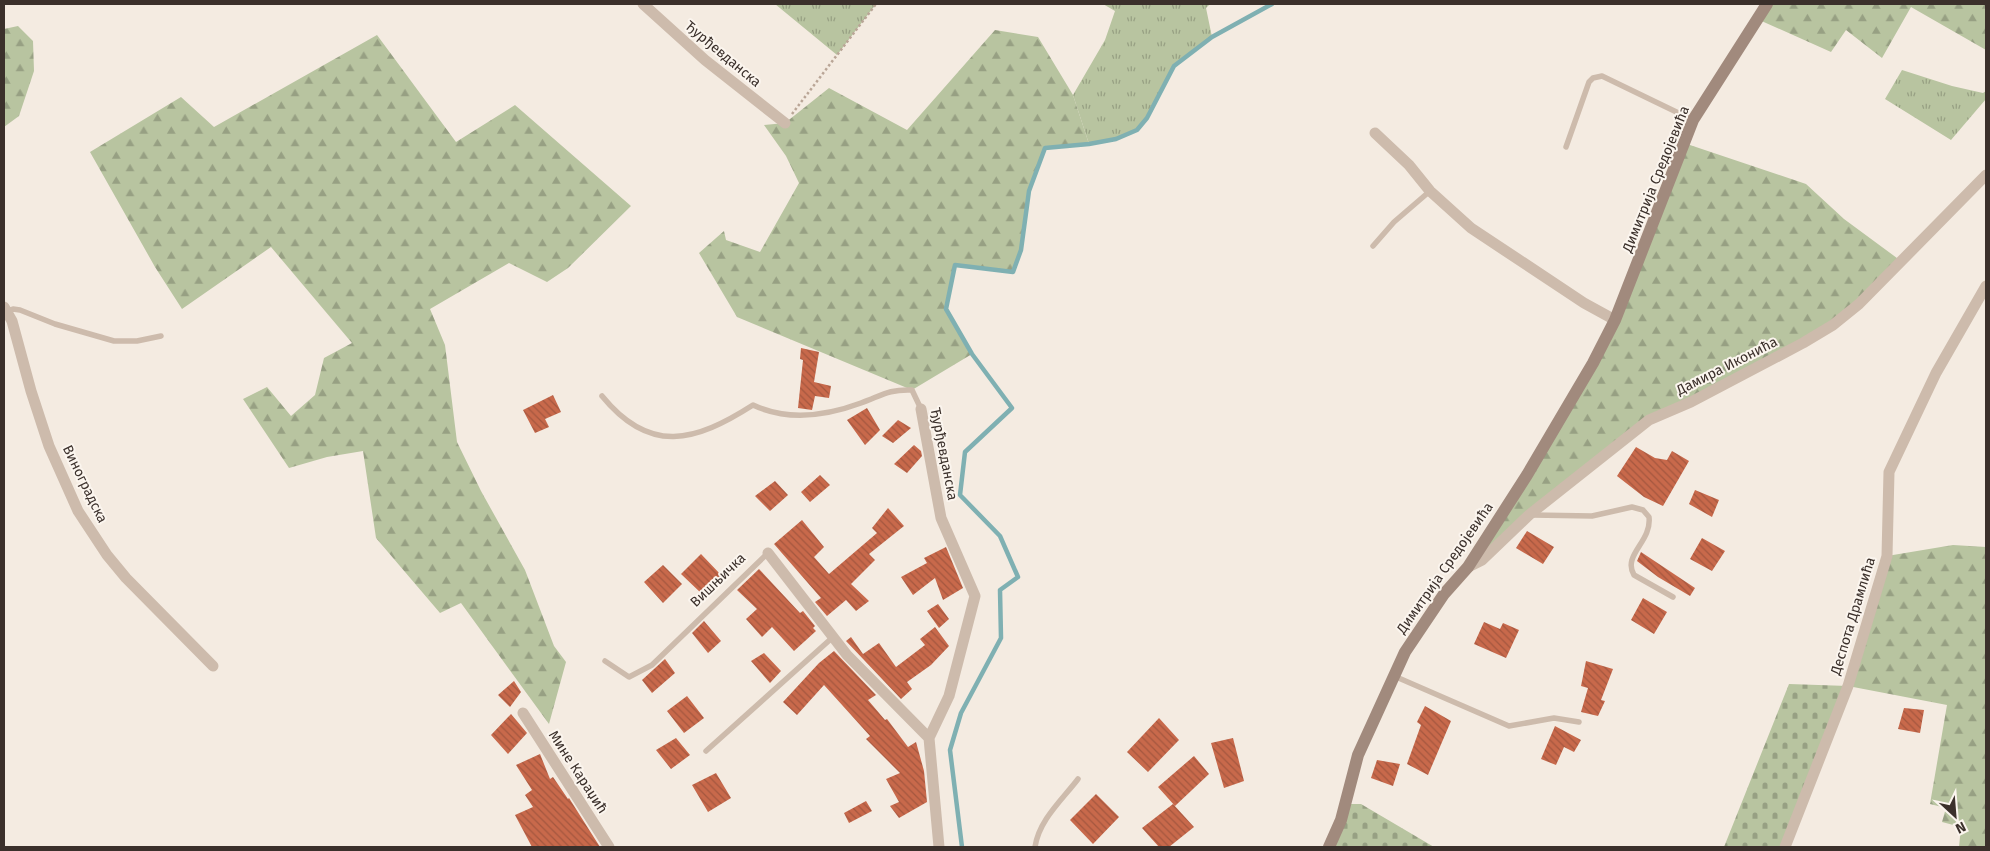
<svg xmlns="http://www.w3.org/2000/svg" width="1990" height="851" viewBox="0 0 1990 851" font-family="'Fira Sans',sans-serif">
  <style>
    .grass { fill: url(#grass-tufts) }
    .forest { fill: url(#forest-firs) }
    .cemetery { fill: url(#cemetery-stones) }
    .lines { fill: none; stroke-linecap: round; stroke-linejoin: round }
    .stream { stroke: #7fb0b2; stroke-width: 4.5 }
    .building { fill: url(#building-back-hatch) }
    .path { stroke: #b9a596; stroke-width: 2.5; stroke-dasharray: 2.5 2.5; stroke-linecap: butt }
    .lane { stroke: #cdbbac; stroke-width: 5.5 }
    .street { stroke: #cdbbac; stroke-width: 11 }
    .secondary { stroke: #a18a7d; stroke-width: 12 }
    .labels { text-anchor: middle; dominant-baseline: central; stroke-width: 4; stroke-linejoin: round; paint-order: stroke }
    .street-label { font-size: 14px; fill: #3b302b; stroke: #fbf5ee }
  </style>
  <defs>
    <pattern id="grass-tufts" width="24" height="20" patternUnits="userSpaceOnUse" patternTransform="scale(1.25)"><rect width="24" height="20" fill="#b8c4a0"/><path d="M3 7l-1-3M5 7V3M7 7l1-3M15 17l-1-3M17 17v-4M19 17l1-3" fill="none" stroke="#97a083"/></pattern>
    <pattern id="forest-firs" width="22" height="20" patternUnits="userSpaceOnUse" patternTransform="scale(1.25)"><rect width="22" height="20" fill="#b8c4a0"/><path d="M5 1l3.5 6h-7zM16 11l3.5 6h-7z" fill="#97a083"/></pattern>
    <pattern id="cemetery-stones" width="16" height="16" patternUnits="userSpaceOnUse" patternTransform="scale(1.25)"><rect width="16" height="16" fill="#b8c4a0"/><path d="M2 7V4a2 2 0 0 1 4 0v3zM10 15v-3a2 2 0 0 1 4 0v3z" fill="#97a083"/></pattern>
    <pattern id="building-back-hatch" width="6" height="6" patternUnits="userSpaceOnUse" patternTransform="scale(1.25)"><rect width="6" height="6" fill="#c8694b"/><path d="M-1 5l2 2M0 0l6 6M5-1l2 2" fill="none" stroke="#a4573f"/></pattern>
  </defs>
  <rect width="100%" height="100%" fill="#f4ebe1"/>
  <path class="grass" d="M775 4H876L837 55Z
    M1103 4H1210L1206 8 1212 37 1174 66 1147 118 1137 130 1116 139 1089 144 1073 95 1105 40 1115 11Z
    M1902 70 1952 86 1983 93 1986 91V99L1951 140 1885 99Z"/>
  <path class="forest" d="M1767 4H1986V50L1911 7 1882 58 1846 30 1831 52 1757 19Z
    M18 26 33 41 34 71 19 116 4 127V29Z
    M995 30 1038 37 1073 95 1089 144 1045 148 1029 191 1021 250 1013 272 955 265 946 309 972 354 912 390 737 317 699 253 724 231 726 240 760 252 799 183 786 156 764 125 785 123 829 88 907 130Z
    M377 35 456 142 515 105 631 206 568 268 547 282 509 263 430 309 445 345 457 442 481 491 525 570 554 646 566 662 549 724 461 603 440 613 376 538 363 451 327 457 289 468 243 399 267 387 291 416 315 395 324 358 352 343 271 247 182 309 155 267 90 152 181 97 214 127Z
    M1684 143 1806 184 1844 219 1901 261 1833 325 1649 420 1468 567 1615 320Z
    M1953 545 1986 547V847H1959L1961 827 1942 822 1946 808 1930 804 1947 705 1848 686 1887 556Z"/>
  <path class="cemetery" d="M1789 684 1848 686 1785 847H1724Z
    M1345 804H1361L1434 847H1329Z"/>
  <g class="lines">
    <path class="stream" d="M962 847 950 750 961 713 1001 638 1000 590 1018 577 1000 536 960 495 965 452 1012 408 972 354 946 309 955 265 1013 272 1021 250 1029 191 1045 148 1089 144 1116 139 1137 130 1147 118 1174 66 1212 37 1272 4"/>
  </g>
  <path class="building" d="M801 348 819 352 814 382 831 386 829 398 815 396 812 410 798 408 803 360 800 359Z
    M553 395 561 412 545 419 549 427 535 433 523 410Z
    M867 408 880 430 865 445 847 420Z
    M898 420 911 428 893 443 882 436Z
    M914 445 921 451 922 456 907 473 894 464Z
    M1636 447 1655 458 1667 460 1672 451 1689 461 1663 506 1644 497 1617 476Z
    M820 475 830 485 810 502 801 492Z
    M775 481 788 495 770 511 755 496Z
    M1695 490 1719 500 1712 517 1689 504Z
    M888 508 904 526 869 554 875 560 851 584 869 601 856 611 846 600 827 616 815 602 821 598 774 544 802 520 824 547 814 557 829 574 877 533 872 528Z
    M1527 531 1554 547 1543 564 1516 548Z
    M1702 538 1725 551 1712 571 1690 559Z
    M946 547 963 588 943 600 935 578 913 595 901 577 927 563 924 558Z
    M1641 552 1695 588 1690 596 1658 577 1637 561Z
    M701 554 722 576 702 594 681 574Z
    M663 565 682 584 663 603 644 582Z
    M759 569 800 613 803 611 815 626 813 628 816 631 794 651 772 627 762 637 746 619 757 609 737 590Z
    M1643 598 1667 612 1654 634 1631 620Z
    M938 604 949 619 939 628 927 611Z
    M704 621 721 641 708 653 692 633Z
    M1484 622 1500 629 1503 623 1519 630 1506 658 1474 644Z
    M935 627 949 646 931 665 907 682 912 689 901 699 846 641 851 637 863 654 879 643 896 667 925 645 920 639Z
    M834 651 876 695 868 700 885 720 887 719 908 747 916 742 924 771 927 802 899 818 890 806 899 802 886 779 900 773 866 739 870 736 824 685 797 715 783 702 819 663Z
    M764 653 781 671 770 683 751 661Z
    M665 659 675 673 652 693 642 680Z
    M1586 661 1613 669 1601 700 1605 701 1598 716 1581 712 1588 688 1581 686Z
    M514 681 521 692 510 707 498 695Z
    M687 696 704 718 684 733 667 711Z
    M1425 706 1451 721 1428 775 1407 764 1421 725 1417 722Z
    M1904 708 1924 710 1920 733 1898 729Z
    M511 714 527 733 508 754 491 735Z
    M1159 718 1179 740 1148 772 1127 752Z
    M1555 726 1581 740 1574 752 1564 747 1556 765 1541 759Z
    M676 738 690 755 671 769 656 750Z
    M1233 738 1244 781 1224 788 1211 743Z
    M540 754 550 779 553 777 568 799 569 798 600 847H532L515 815 533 807 525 795 532 790 516 765Z
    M1194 756 1209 774 1175 806 1158 787Z
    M1377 760 1400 764 1393 786 1371 778Z
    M716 773 731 798 708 812 692 785Z
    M1096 794 1119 817 1093 844 1070 820Z
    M866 801 872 811 849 823 844 813Z
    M1173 804 1194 827 1169 847H1159L1142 828Z"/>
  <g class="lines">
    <path class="path" d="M792 114 876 4"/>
    <path class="lane" d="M1566 147 1589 82 1593 78 1602 76 1693 120
      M1373 246 1394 222 1430 191
      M7 311 13 309 20 310 55 324 114 341H137L161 336
      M602 396C650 455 695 442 753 405 787 421 826 416 861 403 881 396 888 389 912 390L921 409
      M1532 515 1592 516 1632 507 1643 510 1649 517C1652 542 1622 555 1634 575L1673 597
      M605 661 629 677 652 665 768 553
      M1394 676 1509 726 1554 718 1579 722
      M706 751 833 637
      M1035 847C1039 820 1062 800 1078 779"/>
    <path class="street" d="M643 4 705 60 785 123
      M1375 133 1409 165 1430 191 1471 228 1584 303 1615 320
      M4 307 12 321 31 391 49 446 78 511 107 555 126 578 213 666
      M921 409 941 518 975 596 949 696 929 738 939 847
      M768 553 847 655 929 738
      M1468 567 1482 560 1529 515 1649 420 1691 402 1803 343 1833 325 1859 304 1986 175
      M523 713 609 847
      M1785 847 1848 686 1887 556 1889 472 1936 373 1986 286"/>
    <path class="secondary" d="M1329 847 1341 820 1358 755 1405 652 1444 594 1468 567 1527 475 1593 363 1615 320 1693 120 1767 4"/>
  </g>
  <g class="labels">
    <g class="street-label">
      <text transform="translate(723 54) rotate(40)">Ђурђевданска</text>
      <text transform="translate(1656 179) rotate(-68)">Димитрија Средојевића</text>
      <text transform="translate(1727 366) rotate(-27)">Дамира Иконића</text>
      <text transform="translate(944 454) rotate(79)">Ђурђевданска</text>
      <text transform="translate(85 484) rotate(64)">Виноградска</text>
      <text transform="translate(1445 568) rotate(-55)">Димитрија Средојевића</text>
      <text transform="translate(718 580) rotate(-44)">Вишњичка</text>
      <text transform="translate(1853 616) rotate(-73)">Деспота Драмлића</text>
      <text transform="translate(578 772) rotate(57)">Мине Караџић</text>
    </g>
  </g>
  <rect width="1990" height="851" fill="none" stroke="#3b302b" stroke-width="10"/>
  <g transform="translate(1955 816) rotate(154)" stroke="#fbf5ee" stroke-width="4" paint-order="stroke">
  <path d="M0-4L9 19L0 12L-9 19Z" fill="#3b302b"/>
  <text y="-8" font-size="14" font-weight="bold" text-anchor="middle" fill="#3b302b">N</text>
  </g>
</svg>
